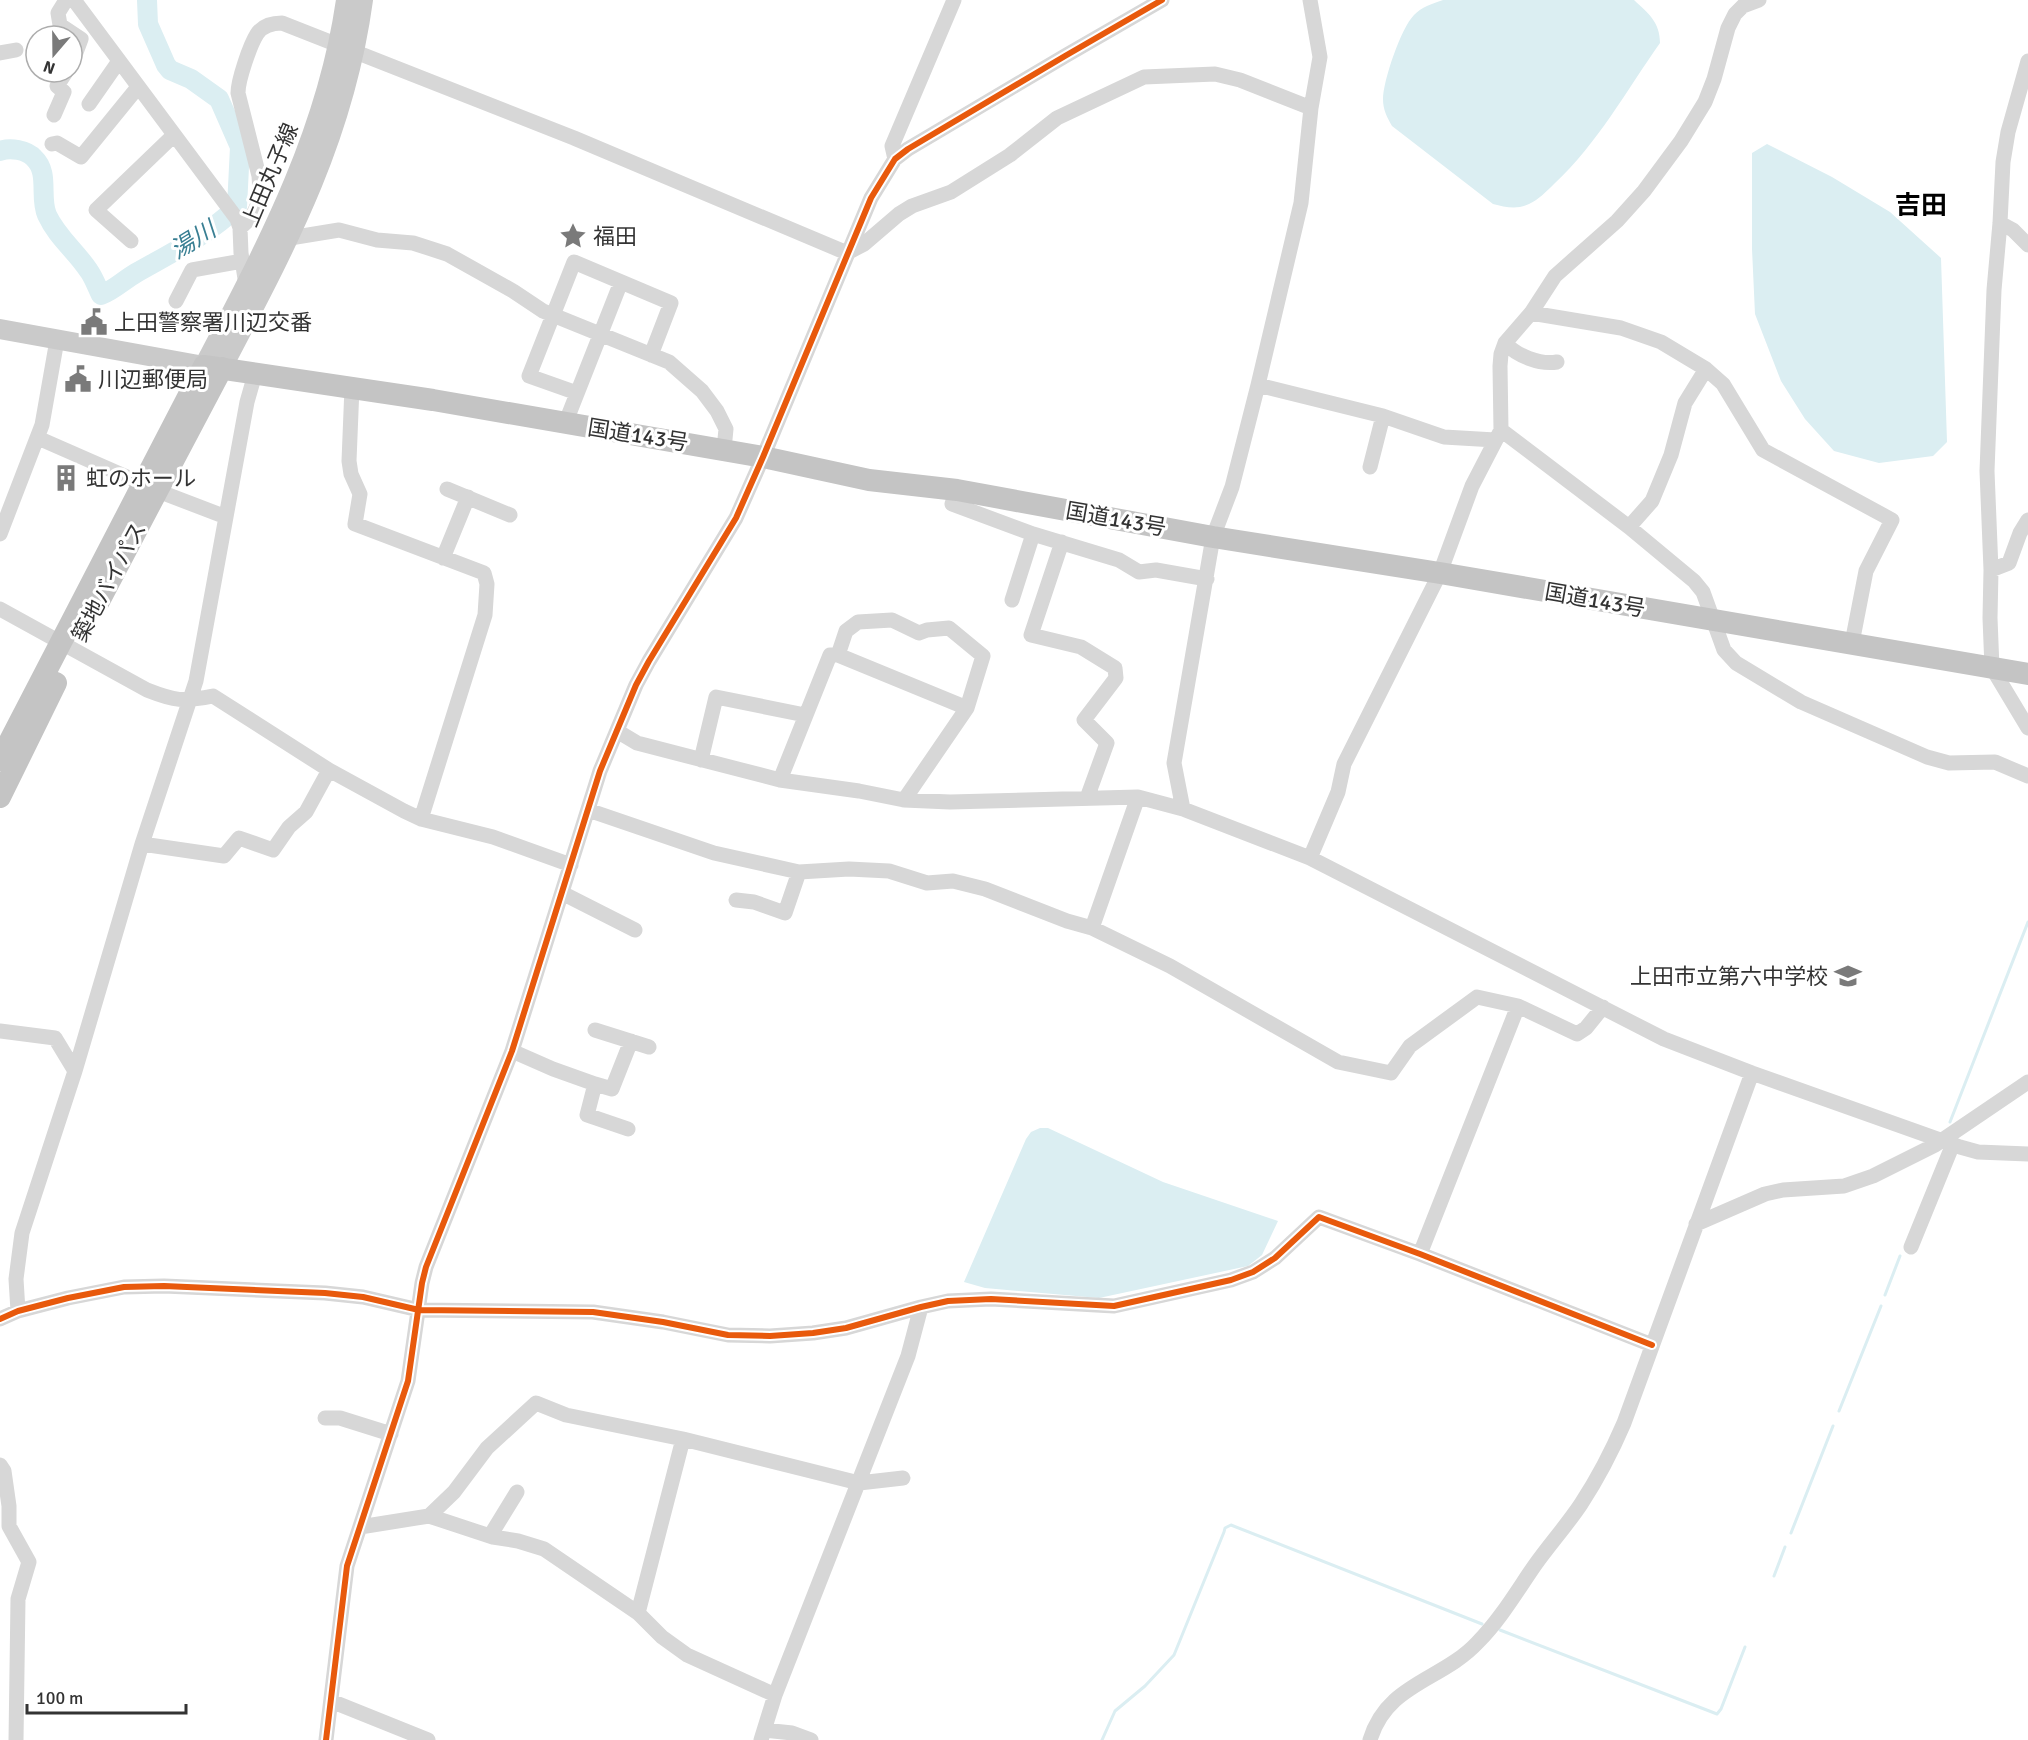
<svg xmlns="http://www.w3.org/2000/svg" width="2028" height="1740" viewBox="0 0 2028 1740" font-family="Signika,'Noto Sans JP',sans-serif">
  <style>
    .water { fill: #dbeef2 }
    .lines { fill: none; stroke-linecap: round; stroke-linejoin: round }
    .stream { stroke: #dbeef2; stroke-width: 3 }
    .river { stroke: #dbeef2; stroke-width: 20 }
    .minor { stroke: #d7d7d7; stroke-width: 15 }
    .major { stroke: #cacaca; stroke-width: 20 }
    .highway { stroke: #c4c4c4; stroke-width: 22 }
    .cycleway-casing { stroke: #fff; stroke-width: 10 }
    .cycleway { stroke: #e8590c; stroke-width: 6 }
    .labels { text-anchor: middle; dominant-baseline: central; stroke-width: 6; stroke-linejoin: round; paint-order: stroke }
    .street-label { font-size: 22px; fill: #333; stroke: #fff }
    .poi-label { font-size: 22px; fill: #333; stroke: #fff; text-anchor: start }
    .water-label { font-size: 24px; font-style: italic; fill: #397f93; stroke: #fff }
    .quarter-label { font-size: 26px; font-weight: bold; fill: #000; stroke: #fff }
  </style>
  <rect width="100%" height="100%" fill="#fff"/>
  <path class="water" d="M1443 0H1634C1648 13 1660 22 1660 43 1626 91 1598 143 1554 184 1547 191 1538 200 1529 204 1517 210 1505 207 1493 204L1392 126C1387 117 1383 110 1383 99 1383 81 1401 28 1414 15 1422 7 1431 4 1443 0Z
    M1767 144 1832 177 1890 212 1941 258 1947 442 1933 456 1879 463 1834 451 1805 419 1781 381 1755 314 1752 249V153Z
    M1040 1128H1048L1163 1182 1278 1221 1262 1255 1248 1266 1099 1298 985 1288 964 1282 1026 1139 1031 1132Z"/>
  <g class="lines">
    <path class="stream" d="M1950 1122 2028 922
      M1885 1295 1900 1256
      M1839 1411 1881 1306
      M1791 1533 1833 1426
      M1774 1576 1785 1547
      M1500 1630 1717 1714 1721 1709 1745 1647
      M1102 1740 1115 1711 1145 1686 1174 1655 1224 1532 1225 1528 1231 1525 1482 1624"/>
    <path class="river" d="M0 151C10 147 27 150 34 158 50 173 39 197 47 215 57 237 76 251 89 271 94 278 97 287 101 295 114 290 124 280 136 273 171 253 208 235 237 207L240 147 219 99 191 79 170 70 166 65 148 24 147 0"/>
    <path class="minor" d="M66 0 58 13 60 25 81 39 72 63
      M74 0 237 219 240 228 241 253 246 285
      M0 53 16 50
      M2028 61 2008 132 2003 162 2000 223 1994 290 1987 471 1991 570 1990 618 1992 668 2028 728
      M89 104 119 61
      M54 115 64 92 57 86 66 72
      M52 144 57 143 81 157 138 87
      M895 159 892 146 954 0
      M2000 223 2013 230 2028 245
      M240 228C259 212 261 200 259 176L238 93C238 80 250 45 257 34 263 25 272 23 282 23L574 138 847 253 864 244 899 214 912 206 951 192 1010 155 1057 118 1144 77 1215 74 1240 80 1311 108
      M290 238 339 230 377 240 413 243 447 254 513 291 543 311 669 362 702 391 717 411 726 429 724 449
      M131 241 96 210 174 135
      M176 301 192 270 242 261
      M1531 313 1621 328 1661 342 1706 369 1723 384 1763 450 1892 520 1866 571 1852 643
      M1505 343C1517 356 1540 365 1557 362
      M1258 385 1383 416 1444 437 1495 440
      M352 387 349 461 351 474 360 494 355 524 484 573 487 584 485 615 421 819
      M577 393 529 376 574 262 671 303 651 355
      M565 424 621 282
      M1501 430 1629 527 1694 581 1703 592 1724 650 1736 663 1801 702 1927 757 1949 763 1995 762 2028 776
      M38 438 143 484
      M1370 467 1383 416
      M447 489 510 515
      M957 490 952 504 1033 534 1119 560 1139 572 1156 570 1207 579
      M158 491 226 517
      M1629 527 1652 501 1671 455 1685 403 1706 369
      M0 534 42 425 57 340
      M1062 542 1031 635 1081 647 1115 668 1116 678 1084 720 1107 743 1087 798
      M443 558 468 497
      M1991 570 2009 563 2020 533 2028 520
      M1012 600 1033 534
      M0 609 147 690C175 701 183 702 213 696L329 770 404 811 421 819 493 837 571 865
      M838 655 846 631 858 622 892 620 919 633 927 630 949 628 983 656 967 708 904 800
      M617 731 637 743 780 780 859 791 904 800 950 802 1138 797 1183 809 1310 858 1664 1039 1752 1073 1960 1147 1978 1152 2028 1154
      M701 760 716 697 805 715
      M780 780 830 655H838L967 708
      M1183 809 1174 763 1213 537 1232 487 1258 385 1301 203 1311 108 1320 57 1310 0
      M588 810 714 853 799 872 849 869 889 871 927 883 953 881 985 889 1067 921 1092 928 1170 966 1338 1062 1391 1073 1410 1046 1477 997 1518 1006 1577 1034 1586 1028 1603 1007
      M142 844 224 856 239 838 273 850 289 827 306 812 329 770
      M1310 858 1338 792 1344 764 1440 573 1472 486 1501 430 1500 366 1501 354 1505 343 1531 313 1555 276 1617 221 1644 191 1681 141 1705 102 1714 79 1728 28 1735 14 1743 6 1759 0
      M562 893 635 930
      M736 900 754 902 785 913 799 872
      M1092 928 1138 797
      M595 1030 649 1047
      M0 1031 55 1038 75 1071
      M512 1051 553 1069 595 1084 587 1115 628 1129
      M595 1084 612 1089 631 1041
      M1696 1224 1765 1194 1783 1190 1844 1186 1873 1176 1935 1145 2028 1082
      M1911 1247 1953 1144
      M1420 1254 1518 1006
      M18 1311 16 1279 22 1233 75 1071 142 844 196 681 247 402 255 374
      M0 1319 18 1311 68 1298 124 1287 164 1286 325 1293 363 1297 419 1310 593 1312 663 1322 728 1335 770 1336 813 1333 846 1328 921 1307 948 1301 991 1299 1114 1306 1231 1280 1253 1272 1275 1258 1319 1217 1420 1254 1652 1345
      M325 1418H340L391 1434
      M0 1465 4 1471 9 1506V1526L29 1562 18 1599 16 1740
      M429 1516 454 1492 487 1448 536 1403 566 1415 683 1439 859 1483 903 1478
      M360 1527 429 1516 493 1537 518 1541 544 1549 638 1613 662 1637 687 1655 775 1695
      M490 1536 517 1492
      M638 1613 683 1439
      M331 1701 428 1740
      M764 1730 792 1733 811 1740
      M326 1740 347 1566 408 1381 422 1283 426 1267 512 1051 600 771 636 685 649 661 736 518 763 457 871 198 895 159 908 149 1065 56 1162 0
      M761 1740 775 1695 908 1356 921 1307
      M1370 1740C1387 1683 1442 1681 1478 1642 1500 1620 1517 1591 1535 1565 1550 1544 1567 1525 1581 1504 1598 1478 1612 1451 1624 1423L1752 1073"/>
    <path class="major" d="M0 329 204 366C266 247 327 134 346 0
      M222 368C286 246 344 140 363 0"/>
    <path class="highway" d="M98 603 222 368
      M0 760 204 366 433 400 763 457 869 480 957 490 1213 537 1440 573 2028 674
      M0 797 56 683"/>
    <defs>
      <path id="cycleway" d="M0 1319 18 1311 68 1298 124 1287 164 1286 325 1293 363 1297 419 1310 593 1312 663 1322 728 1335 770 1336 813 1333 846 1328 921 1307 948 1301 991 1299 1114 1306 1231 1280 1253 1272 1275 1258 1319 1217 1420 1254 1652 1345
        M326 1740 347 1566 408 1381 422 1283 426 1267 512 1051 600 771 636 685 649 661 736 518 763 457 871 198 895 159 908 149 1065 56 1162 0"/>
    </defs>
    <use href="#cycleway" class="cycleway-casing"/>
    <use href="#cycleway" class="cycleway"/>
  </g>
  <defs>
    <symbol id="sight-bare" viewBox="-9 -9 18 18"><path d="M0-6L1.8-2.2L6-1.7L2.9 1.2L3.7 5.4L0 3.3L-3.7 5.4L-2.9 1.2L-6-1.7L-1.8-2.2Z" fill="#7a7a7a" stroke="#fff" stroke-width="2.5" paint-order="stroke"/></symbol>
    <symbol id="civic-bare" viewBox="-9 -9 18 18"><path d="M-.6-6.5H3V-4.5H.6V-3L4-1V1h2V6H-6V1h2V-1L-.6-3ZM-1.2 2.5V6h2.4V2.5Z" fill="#7a7a7a" stroke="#fff" stroke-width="2.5" paint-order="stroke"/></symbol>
    <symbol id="building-bare" viewBox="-9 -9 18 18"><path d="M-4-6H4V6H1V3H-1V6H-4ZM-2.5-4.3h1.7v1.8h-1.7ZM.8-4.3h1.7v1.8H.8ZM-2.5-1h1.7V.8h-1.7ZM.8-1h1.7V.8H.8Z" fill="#7a7a7a" stroke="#fff" stroke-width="2.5" paint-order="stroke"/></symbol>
    <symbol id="school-bare" viewBox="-9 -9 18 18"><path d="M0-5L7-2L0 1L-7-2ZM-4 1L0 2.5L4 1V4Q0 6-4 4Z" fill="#7a7a7a" stroke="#fff" stroke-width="2.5" paint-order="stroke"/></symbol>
  </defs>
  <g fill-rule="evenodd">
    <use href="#sight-bare" x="554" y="217" width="38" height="38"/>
    <use href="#civic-bare" x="75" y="303" width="38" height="38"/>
    <use href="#civic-bare" x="59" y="360" width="38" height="38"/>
    <use href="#building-bare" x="47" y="459" width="38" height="38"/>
    <use href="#school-bare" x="1829" y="957" width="38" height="38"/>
  </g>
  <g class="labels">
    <g class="street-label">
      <text transform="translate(270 175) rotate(-67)">上田丸子線</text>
      <text transform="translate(638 435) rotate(9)">国道143号</text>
      <text transform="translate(1116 519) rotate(10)">国道143号</text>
      <text transform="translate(109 582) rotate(-62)">築地バイパス</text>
      <text transform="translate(1595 600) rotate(10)">国道143号</text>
    </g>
    <g class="poi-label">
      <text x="593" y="236">福田</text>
      <text x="114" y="322">上田警察署川辺交番</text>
      <text x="98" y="379">川辺郵便局</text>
      <text x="86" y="478">虹のホール</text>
      <text x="1828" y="976" text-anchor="end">上田市立第六中学校</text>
    </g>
    <g class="water-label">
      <text transform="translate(193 240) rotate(-32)">湯川</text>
    </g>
    <g class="quarter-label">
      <text x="1921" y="206">吉田</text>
    </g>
  </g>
  <g transform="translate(54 54) rotate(200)"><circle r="28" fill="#ffffff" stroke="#adadad" stroke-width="1.5"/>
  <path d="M0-4.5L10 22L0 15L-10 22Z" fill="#7a7a7a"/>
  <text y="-9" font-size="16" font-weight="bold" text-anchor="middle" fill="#333333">N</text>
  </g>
  <path d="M27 1704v9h159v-9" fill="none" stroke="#333333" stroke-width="3"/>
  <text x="36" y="1704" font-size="18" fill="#333333" stroke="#ffffff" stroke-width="4.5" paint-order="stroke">100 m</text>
</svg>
